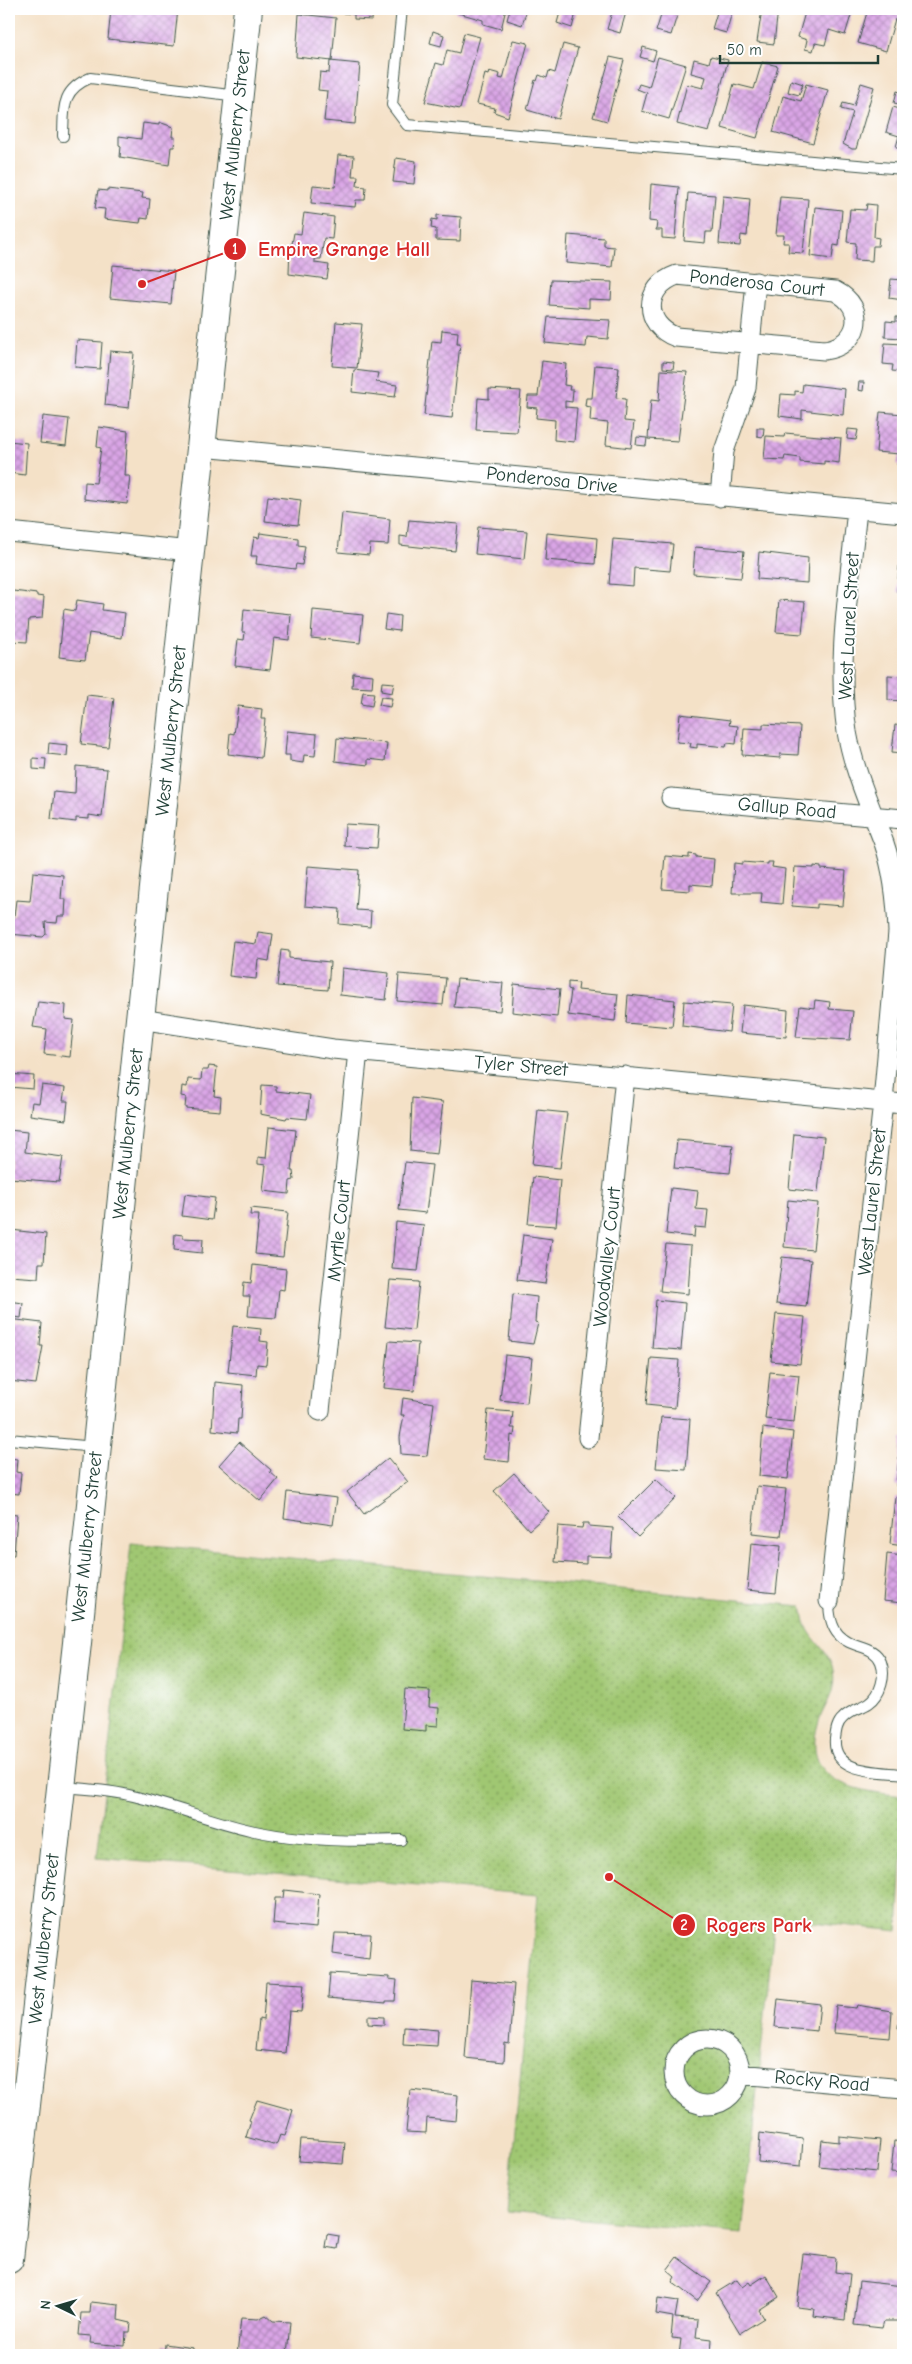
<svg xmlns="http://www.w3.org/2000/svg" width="912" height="2364" viewBox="0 0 912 2364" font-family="'Comic Neue',sans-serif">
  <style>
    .park { fill: url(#park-dots); stroke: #608253 }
    .building { fill: url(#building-cross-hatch) }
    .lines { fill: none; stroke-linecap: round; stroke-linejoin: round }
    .service-casing { stroke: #3f564a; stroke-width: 12 }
    .minor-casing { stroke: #3f564a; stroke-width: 21 }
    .primary-casing { stroke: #3f564a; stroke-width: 30 }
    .service { stroke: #fff; stroke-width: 10 }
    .minor { stroke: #fff; stroke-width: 19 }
    .primary { stroke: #fff; stroke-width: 28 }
    .labels { text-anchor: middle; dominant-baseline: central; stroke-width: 4; stroke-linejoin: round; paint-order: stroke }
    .street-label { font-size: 19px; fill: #1f3d34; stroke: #fff }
    .leader { fill: none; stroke: #d62828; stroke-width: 2 }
    .callout-dot { fill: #d62828; stroke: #fff; stroke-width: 2 }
    .mark-label { font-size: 15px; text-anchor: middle; font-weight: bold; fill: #fff }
    .callout-label { font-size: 20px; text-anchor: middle; font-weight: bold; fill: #d62828; stroke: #fff; stroke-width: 4; stroke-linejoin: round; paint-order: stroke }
  </style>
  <defs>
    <pattern id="park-dots" width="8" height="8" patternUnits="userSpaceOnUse" patternTransform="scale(1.25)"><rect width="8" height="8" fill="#a0c772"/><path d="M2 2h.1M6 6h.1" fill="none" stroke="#82a35e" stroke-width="1.8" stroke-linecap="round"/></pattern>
    <pattern id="building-cross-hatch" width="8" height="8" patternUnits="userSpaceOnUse" patternTransform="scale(1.25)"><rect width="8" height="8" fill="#daa5e6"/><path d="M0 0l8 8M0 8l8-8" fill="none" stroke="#b088bb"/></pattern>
  </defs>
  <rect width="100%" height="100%" fill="#fff"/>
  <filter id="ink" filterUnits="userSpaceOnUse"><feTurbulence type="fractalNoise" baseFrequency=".02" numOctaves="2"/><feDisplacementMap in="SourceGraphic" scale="10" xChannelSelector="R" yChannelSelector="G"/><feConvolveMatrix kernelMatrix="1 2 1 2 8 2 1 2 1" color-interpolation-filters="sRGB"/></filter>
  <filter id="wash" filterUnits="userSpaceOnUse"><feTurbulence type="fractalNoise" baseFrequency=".0096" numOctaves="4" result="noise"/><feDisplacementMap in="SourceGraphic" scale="20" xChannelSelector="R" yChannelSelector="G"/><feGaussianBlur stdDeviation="1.12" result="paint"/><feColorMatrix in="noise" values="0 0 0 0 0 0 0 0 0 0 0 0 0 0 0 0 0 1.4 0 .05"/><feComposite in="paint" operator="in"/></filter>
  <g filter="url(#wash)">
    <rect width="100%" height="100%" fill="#f4e1c7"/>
    <path class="park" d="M131 1543 802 1606C803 1612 804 1619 806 1625 812 1641 831 1653 833 1670 837 1694 824 1704 818 1724 800 1785 861 1791 903 1796V1839L898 1931 775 1918 742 2234 507 2212 538 1895 97 1858Z"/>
    <g id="blocks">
      <path class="building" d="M111 9H178L174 46 108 39Z
        M328 9H373L372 20 354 19V14L327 12Z
        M456 9H506L501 29 483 24V20L455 12Z
        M510 9H527L522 25 507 20Z
        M561 9H577L572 28 557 23Z
        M613 9H627L620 33 607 29Z
        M631 9H643L642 14 630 11Z
        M663 9H679L671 35 656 31Z
        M718 9H733L726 33 712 29Z
        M762 9H778L774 44 757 42Z
        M780 9H796V13Z
        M806 9H853L845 35 829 30 825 45 815 43 813 51 805 49 807 40 798 37Z
        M868 9H903V22L895 19 886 51 858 43Z
        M299 14 336 18 332 61 296 57Z
        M433 31 444 35 441 46 430 43Z
        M464 33 480 37 460 109 425 102 436 63 443 65 447 50 459 53Z
        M513 40 528 43 508 117 494 112 495 108 477 104 485 74 488 75 489 71 500 74 499 78 503 79Z
        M563 44 578 48 558 119 527 110 535 80 537 81 539 75 547 78 549 71 555 73Z
        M643 47 656 51 653 61 640 57Z
        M711 56 728 60 709 132 677 124 687 84 703 88 706 77 691 73 694 59 709 63Z
        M610 57 624 60 607 121 593 117Z
        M658 57 686 65 669 119 642 111 647 93 637 89 639 84 649 87Z
        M330 61 360 64 355 124 324 121 327 91 318 90 320 72 329 73Z
        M762 62 778 66 757 138 722 128 734 84 754 89Z
        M791 80 803 84 799 95 788 92Z
        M861 83 874 87 856 149H852L843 144 853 112 841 109 843 103 854 106Z
        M806 84 828 90 813 143 773 132 783 96 801 101Z
        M897 91 903 93V105L894 103Z
        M893 107 903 110V149L896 147 899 136 886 132Z
        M159 122 173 127 172 137H175L174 147H171L169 165 120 157 121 146 119 145V136L141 139 143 123 159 125Z
        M338 155 354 156 352 176H358L357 186 366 187 365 200H356L355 207 311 203 313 185 335 187Z
        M396 158 416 161 414 184 393 182Z
        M651 184 679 187 675 239 662 238V230H656L657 222 649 221Z
        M107 189 143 193 142 198 150 199 148 219 141 218 140 223 104 219 105 209 95 208 98 190 107 191Z
        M688 193 715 195 712 232H706L705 243 684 241Z
        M723 196 750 199 747 236 741 235 740 246 719 244Z
        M780 197 808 199 803 253 788 252 789 243H783L784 235H776Z
        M867 204 876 205 874 237 879 238 878 246H873L872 261 855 260 856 243 847 242 850 209 866 210Z
        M815 207 842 210 839 246 834 245 832 259 810 256Z
        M304 213 334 217 332 239 324 238 321 259H315V263L329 265 327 279 289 274 290 244H292L294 233 301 234Z
        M437 215 461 217 460 241 436 240V229L431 228 432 219 437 220Z
        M568 235 604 238V246L614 247 612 267 566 263Z
        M113 265 174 271 171 304 110 298Z
        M891 279 903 280V300L889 298Z
        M551 280 612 282 611 300 589 299V308L549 305Z
        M548 317 610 320 608 339 587 337 586 347 545 343Z
        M896 317H903V338L885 337 886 321 896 322Z
        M336 322 362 324 357 368 332 366Z
        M442 330 458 332 457 344H460L452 418 424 415 432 341 441 342Z
        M77 340 102 342 100 369 75 367Z
        M885 343 903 344V372L892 371 893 365 883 364Z
        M110 351 134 353 129 408 105 405Z
        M542 361 566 364 564 385 570 386 569 390H573L572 402 565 401V407L577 408 574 442 554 440 555 420 536 418 537 408 527 407 528 396H538Z
        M663 361 674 362 673 369 663 368Z
        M595 365 619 367 616 398 626 399 624 421 634 422 631 448 606 445 608 423 590 421 591 407 585 406 586 398H592Z
        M354 370 378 373 376 382 397 385 395 397 352 392Z
        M661 370 687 372 678 441 648 439 651 400 659 401Z
        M859 382H864L863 391 858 390Z
        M803 384 845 389 843 415 802 410V419L779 416 781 394 795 395V391L802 392Z
        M489 389 521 391 517 432 476 430 478 398 489 399Z
        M880 412 903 414V466L897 465 899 454 876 452Z
        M43 416 69 419 66 446 40 443Z
        M99 427 128 431 125 476H130L127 504 84 499 85 482 96 483 101 448 97 447Z
        M757 428H764L763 437 757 436Z
        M848 429 858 430 856 440 847 439Z
        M785 433 841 438 839 463 824 461V464L800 462V458L785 456 784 460 764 459 766 436 784 437Z
        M637 437 647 438 646 446 636 445Z
        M9 441 27 443 25 475 9 473Z
        M268 496 301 500 298 525 265 521Z
        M342 513 390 519 388 545 370 544 369 555 338 552Z
        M409 520 458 524 455 551 400 545V536L407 537Z
        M478 527 527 531 524 559 475 554Z
        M260 533 298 538V545L305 546 302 565 296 564 295 569 256 564 257 556H251L254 537 259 538Z
        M547 533 597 538 595 564 545 560Z
        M613 539 673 544 670 571 634 568 633 586 609 584Z
        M695 547 744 551 741 578 693 574Z
        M759 552 808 558 807 583 757 579Z
        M899 566H903V593L897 592Z
        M13 591 37 594V596L44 597 42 618 29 619 27 642 11 641 9 645V612H12Z
        M77 600 103 604 102 610 125 613 122 638 89 633 85 660 59 657 64 609 75 611Z
        M779 600 805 602 802 634 776 632Z
        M244 609 291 614 289 640 274 638 270 670 235 666 238 639 244 640 245 632H242Z
        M313 610 363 615 360 643 311 638Z
        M386 614 400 616 399 631 384 629Z
        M353 673 373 675 372 688 352 687Z
        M888 675 903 676V701L888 700Z
        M382 682 394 683 392 693 381 691Z
        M363 692 374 693 372 706 361 704Z
        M87 695 114 698 108 747 81 744Z
        M381 697 392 698 390 707 379 705Z
        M238 706 262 709 261 719H265L261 758 228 754 230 733 234 734Z
        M680 714 730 720 729 725 738 726 736 744 727 743 726 747 697 744V748L690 747 691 743 677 742Z
        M763 724 800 726 798 755 780 754V758L742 755 744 728 763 729Z
        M895 725 903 726V753L892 752Z
        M287 731 317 734 315 756 304 755 303 763 290 761V755H285Z
        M337 738 387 743 385 761 368 759V765L335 761Z
        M49 743 68 745 67 756 48 754Z
        M33 758 46 759 45 770 33 769Z
        M76 766 107 769 102 817 89 815V819L76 818V822L51 819 54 792 75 794Z
        M345 824 379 826 377 848 344 846Z
        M689 854 696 855V857L714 859 712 886 690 884V891L662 889 665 856 689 858Z
        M742 862 768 864V862H773L772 867 785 869 782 904 761 902 762 893H732L734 863 742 864Z
        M308 866 359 870 356 910 371 911 370 927 339 924 340 909 305 906Z
        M814 866 821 867V869L846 871 843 906 817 904V908L792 906 795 867 814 868Z
        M33 872 63 875 61 899H66L65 916H58L57 923 45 922 46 934 43 937 9 934V916H14L16 900 30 901Z
        M258 932 273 934 269 961 258 959 256 979 229 976 233 941 256 944Z
        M281 950 289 951V958L330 962 328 990 277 986Z
        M342 968 389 973 386 1000 340 995Z
        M399 974 446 978 443 1005 397 1001Z
        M457 979 503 983 500 1011 454 1007Z
        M568 982 579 983 578 990 618 994 615 1021 568 1015 571 990 568 989Z
        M514 984 560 989 557 1017 512 1012Z
        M628 995 675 1000 672 1027 626 1023Z
        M815 1000 830 1002 829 1009 853 1011 850 1040 796 1037 800 1006 814 1008Z
        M684 1001 732 1005 729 1032 682 1026Z
        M38 1002 66 1005 65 1019 74 1020 70 1057 44 1054 47 1029 33 1027Z
        M743 1005 788 1010 786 1037 740 1033Z
        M209 1066 217 1067 214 1096 221 1097 220 1111 185 1108 186 1097 181 1096 182 1086 187 1087 188 1079 201 1080 202 1070H208Z
        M9 1074 34 1076 33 1089 9 1087Z
        M42 1085 65 1088 63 1101H68L66 1120 30 1115 32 1102 39 1103Z
        M262 1085 276 1086V1091L310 1095 307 1119 287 1117 286 1119 260 1114Z
        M412 1098 443 1102 437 1154 410 1151Z
        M538 1110 567 1113 560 1168 532 1165Z
        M269 1127 296 1130 291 1171H293L294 1180 290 1181 289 1194 263 1191 266 1165 258 1164V1157L266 1158Z
        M9 1130 27 1132 25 1152 63 1157 59 1182 9 1178Z
        M794 1134 824 1137 818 1192 789 1189Z
        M677 1140 733 1145 730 1173 674 1168Z
        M405 1162 432 1165 426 1213 399 1210Z
        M533 1177 560 1180 556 1226 528 1224Z
        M671 1188 698 1191 696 1209 708 1210 706 1228 695 1227 694 1237 666 1234Z
        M185 1194 215 1198 212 1220 182 1216Z
        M788 1200 818 1203 813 1250 784 1247Z
        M251 1208 288 1212 283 1257 255 1254 259 1215H250Z
        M396 1222 424 1225 418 1271 392 1269Z
        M11 1230 46 1234 44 1263H39L38 1278 9 1276Z
        M175 1234 183 1235V1238L203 1239 202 1253 174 1250Z
        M523 1235 552 1239 545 1284 517 1280Z
        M666 1244 691 1246 688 1294 660 1291Z
        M782 1257 811 1260 806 1307 776 1304Z
        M253 1265 286 1269 284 1290 279 1289 276 1318 248 1316 250 1296H243L244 1282 251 1283Z
        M390 1280 419 1282 414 1330 385 1327Z
        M513 1294 537 1297 535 1322 538 1323 533 1344 509 1341Z
        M656 1300 685 1303 681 1350 652 1348Z
        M9 1301 23 1303 21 1318 9 1316Z
        M776 1314 805 1317 800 1364 771 1361Z
        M9 1319 42 1323 40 1346H43L36 1384 9 1381V1364L11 1365 12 1347H9Z
        M233 1326 261 1329 260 1341 268 1342 266 1365 257 1364 256 1375 228 1372Z
        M389 1341 418 1343 414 1391 384 1388Z
        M505 1355 532 1358 527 1403 500 1400Z
        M651 1358 679 1360 675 1408 646 1405Z
        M770 1372 799 1375 794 1422 765 1419Z
        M215 1382 243 1385 241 1419H238L237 1433 212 1430Z
        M403 1398 434 1403 427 1456 401 1454 400 1437 404 1415H401Z
        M488 1410 513 1412 511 1428H515L514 1436 511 1435 509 1462 483 1459Z
        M661 1417 690 1419 686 1470 656 1468Z
        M763 1428 793 1432 788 1479 759 1476Z
        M901 1439H903V1486H896Z
        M239 1442 271 1470 270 1472 278 1479 260 1501 219 1465Z
        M9 1458 17 1459 16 1472 21 1473 19 1494 9 1493Z
        M388 1458 408 1482 364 1514 347 1492Z
        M514 1473 549 1512 529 1530 494 1491Z
        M656 1479 676 1498 638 1537 618 1517Z
        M757 1486 786 1489 781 1536 752 1533Z
        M287 1492 337 1498 333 1525 284 1518Z
        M895 1497 903 1498V1546L890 1544Z
        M9 1514 17 1515 14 1555H9Z
        M583 1523H589V1526L613 1528 611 1557 586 1556V1564L555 1562 558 1526 582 1528Z
        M751 1543 781 1546 776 1593 747 1590Z
        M887 1554 903 1556V1603L883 1601Z
        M405 1689 430 1691 429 1707 439 1708 438 1726 426 1725V1731L402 1729Z
        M284 1890 319 1894 316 1928 273 1924 275 1898H283Z
        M335 1933 371 1934 369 1959 333 1954Z
        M330 1973 389 1977V1979L397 1980 395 2001H386V2003L328 1998Z
        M471 1980 514 1984 509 2044 505 2043 504 2062 465 2058Z
        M266 1982 304 1984 301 2012 289 2011 285 2053 256 2050 259 2019 263 2020Z
        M778 1999 820 2004 817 2031 775 2027Z
        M901 2000H903V2029L898 2028Z
        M857 2005 892 2011 890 2038 834 2033 836 2006 856 2008Z
        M368 2016 384 2017V2025L368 2024Z
        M404 2027 438 2030 437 2046 403 2044Z
        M410 2090 458 2095 456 2121 427 2118 426 2133 406 2132Z
        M257 2100 293 2110 285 2136 280 2135 277 2143 273 2145 246 2137 251 2121 249 2120Z
        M760 2133 803 2139 801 2166 758 2162Z
        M839 2136 880 2140 877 2172 819 2166 822 2140 839 2142Z
        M301 2139 345 2142 343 2164 299 2161Z
        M894 2141 903 2142V2173L891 2172Z
        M327 2234 339 2236 337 2249 325 2247Z
        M803 2254 836 2258 835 2272 850 2274 845 2320 813 2316 814 2309 797 2307Z
        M677 2257 711 2282 697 2301 672 2282 675 2277 667 2270Z
        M766 2275 779 2297 759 2310 764 2318 740 2333 716 2293 737 2280 742 2287 749 2282 751 2285Z
        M859 2281 903 2286V2321H884L882 2328 854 2325Z
        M658 2298 678 2301 675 2318 698 2320 696 2337 712 2339 711 2355H679L681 2339 671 2338 673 2317 656 2314Z
        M91 2302 119 2305 118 2320 131 2323 130 2332H126L125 2346 90 2343 91 2336 79 2335 81 2313H90Z
        M266 2315 273 2321 290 2322 287 2355H237L241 2318 258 2319Z
        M165 2344 193 2348V2355H164Z"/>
    </g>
  </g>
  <g filter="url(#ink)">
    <use href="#blocks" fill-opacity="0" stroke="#3f564a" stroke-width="1"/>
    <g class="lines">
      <defs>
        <path id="service" d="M402 9 392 105 407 125 903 169
          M63 136C64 108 61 90 90 78L238 96
          M9 1439 95 1447
          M829 1601C829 1658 871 1636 881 1662 886 1675 881 1695 869 1703 860 1709 850 1710 843 1718 837 1723 836 1731 835 1739 832 1774 879 1771 903 1774
          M62 1787C85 1789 110 1790 133 1796 172 1805 210 1821 250 1830 298 1841 351 1842 401 1840"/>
        <path id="minor" d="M677 275 835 291C869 308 859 346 824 350L676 337C643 325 643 287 677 275Z
          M202 447 903 513
          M720 497 724 451 746 388 756 282
          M9 532 190 551
          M671 798 903 819
          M140 1019 333 1049 903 1104
          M320 1411 358 1051
          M588 1438 625 1076
          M829 1601 883 1102 898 932C897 902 894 872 884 843 870 806 854 771 847 732 836 659 850 582 857 509
          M674 2072a33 33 0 1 1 66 0a33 33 0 1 1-66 0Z
          M740 2074 903 2089"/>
        <path id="primary" d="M9 2259 77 1643 140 1019 248 9"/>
      </defs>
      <use href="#service" class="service-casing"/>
      <use href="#minor" class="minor-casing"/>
      <use href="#primary" class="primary-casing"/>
      <use href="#service" class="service"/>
      <use href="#minor" class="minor"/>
      <use href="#primary" class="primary"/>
    </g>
  </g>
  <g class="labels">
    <g class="street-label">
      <text transform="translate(235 135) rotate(-84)">West Mulberry Street</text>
      <text transform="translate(757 283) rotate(6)">Ponderosa Court</text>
      <text transform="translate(552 480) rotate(6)">Ponderosa Drive</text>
      <text transform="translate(849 626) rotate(-87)">West Laurel Street</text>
      <text transform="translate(171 731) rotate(-84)">West Mulberry Street</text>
      <text transform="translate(787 808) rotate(5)">Gallup Road</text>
      <text transform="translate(521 1066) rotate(5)">Tyler Street</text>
      <text transform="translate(128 1134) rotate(-84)">West Mulberry Street</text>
      <text transform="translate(872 1202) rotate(-84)">West Laurel Street</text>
      <text transform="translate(339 1231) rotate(-84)">Myrtle Court</text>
      <text transform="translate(607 1257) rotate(-84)">Woodvalley Court</text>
      <text transform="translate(87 1537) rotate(-84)">West Mulberry Street</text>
      <text transform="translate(44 1939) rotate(-84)">West Mulberry Street</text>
      <text transform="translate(822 2081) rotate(5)">Rocky Road</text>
    </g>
  </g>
  <path class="leader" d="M142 284L235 249M609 1877L684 1925"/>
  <g class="callout-dot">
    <circle cx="142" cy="284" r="5"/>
    <circle cx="609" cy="1877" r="5"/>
    <circle cx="235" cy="249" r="12"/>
    <circle cx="684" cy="1925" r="12"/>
  </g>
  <g class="mark-label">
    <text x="235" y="254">1</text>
    <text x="684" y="1930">2</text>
  </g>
  <g class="callout-label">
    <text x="344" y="256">Empire Grange Hall</text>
    <text x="759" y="1932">Rogers Park</text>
  </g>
  <rect width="912" height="2364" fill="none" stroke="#fff" stroke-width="30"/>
  <g transform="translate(58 2306) rotate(275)" stroke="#ffffff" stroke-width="4" paint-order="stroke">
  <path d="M0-4L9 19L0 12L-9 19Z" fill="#1f3d34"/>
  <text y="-8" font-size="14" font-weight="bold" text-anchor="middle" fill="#1f3d34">N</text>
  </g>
  <path d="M720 55v8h158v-8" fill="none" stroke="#1f3d34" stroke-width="2.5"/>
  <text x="727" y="55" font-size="15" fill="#1f3d34" stroke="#ffffff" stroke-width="4" paint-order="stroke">50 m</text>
</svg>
